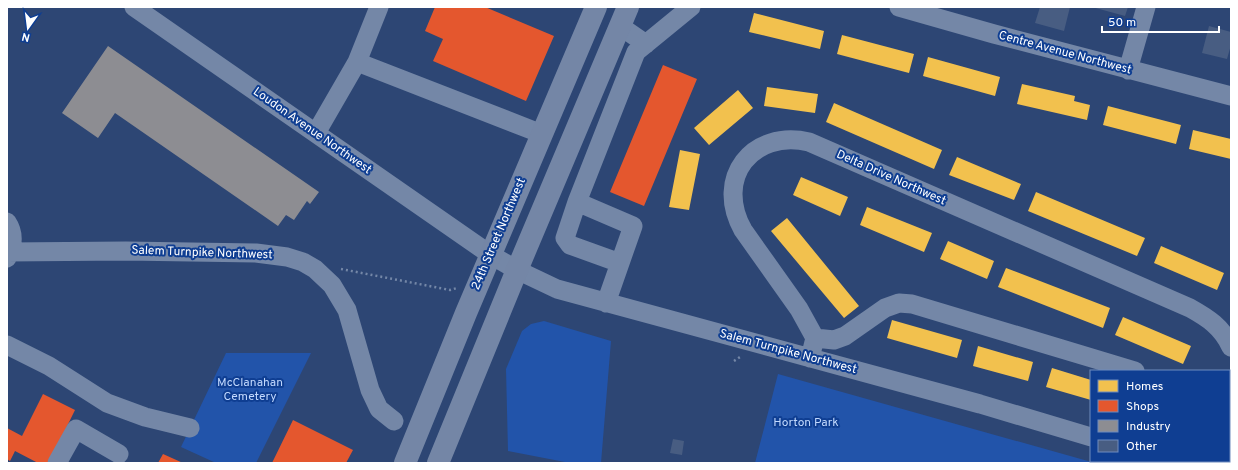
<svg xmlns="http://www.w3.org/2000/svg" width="1238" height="470" viewBox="0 0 1238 470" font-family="Overpass,sans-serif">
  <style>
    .green { fill: #2254aa }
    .homes { fill: #f2c14e }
    .shops { fill: #e4572e }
    .industry { fill: #8d8d92 }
    .building { fill: #485d82 }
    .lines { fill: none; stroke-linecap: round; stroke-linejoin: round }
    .path { stroke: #7487a7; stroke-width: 2.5; stroke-dasharray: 2 3; stroke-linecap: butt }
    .minor { stroke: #7487a7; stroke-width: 19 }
    .major { stroke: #7486a6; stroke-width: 22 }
    .labels { text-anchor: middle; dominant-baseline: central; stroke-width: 4; stroke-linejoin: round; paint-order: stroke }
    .street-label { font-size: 12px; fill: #fff; stroke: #0f3e92 }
    .park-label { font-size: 12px; fill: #c2d9fe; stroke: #0f3e92 }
  </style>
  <rect width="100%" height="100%" fill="#2d4674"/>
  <path class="green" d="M544 321 611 341 601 463H570L508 451 506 369 522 331 531 324Z
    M226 353H311L256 463H216L181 447Z
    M778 374 1095 463H755Z"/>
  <path class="homes" d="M754 13 824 31 820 49 749 32Z
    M842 35 914 54 909 73 837 54Z
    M928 57 1000 77 995 96 923 76Z
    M1022 84 1075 96 1074 101 1090 105 1087 120 1017 104Z
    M767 87 818 94 815 113 764 106Z
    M738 90 753 108 709 145 694 128Z
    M834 103 942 150 934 169 826 122Z
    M1108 106 1181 125 1176 144 1103 125Z
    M1193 130 1231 139V159L1189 149Z
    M680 150 700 154 689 210 669 207Z
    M957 157 1021 184 1014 200 949 175Z
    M801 177 848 197 840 216 793 195Z
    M1036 192 1145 238 1137 256 1028 211Z
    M867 207 932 233 924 252 860 225Z
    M787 218 859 306 844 318 771 231Z
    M948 241 994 261 987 279 940 259Z
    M1161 246 1224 273 1217 290 1154 263Z
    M1006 268 1110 308 1103 328 998 287Z
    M1123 317 1191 346 1183 364 1115 335Z
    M892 320 962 340 957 358 887 338Z
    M978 346 1033 362 1028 381 973 366Z
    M1052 368 1091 380V400L1046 387Z"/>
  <path class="shops" d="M435 7H485L554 36 526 101 433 61 443 39 425 31Z
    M663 65 697 79 644 206 610 192Z
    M43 394 75 410 49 463H38L15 451 10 461 7 459V428L22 436Z
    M293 420 353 450 346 463H272Z
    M163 454 183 463H158Z"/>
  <path class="industry" d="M108 46 319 192 310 204 307 201 294 220 286 215 278 226 115 113 98 138 62 113Z"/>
  <path class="building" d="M1040 7H1070L1064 31 1035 23Z
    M1092 7H1128L1125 16Z
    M1209 26 1231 32V45L1227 59 1202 53Z
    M673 439 684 441 682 455 670 453Z"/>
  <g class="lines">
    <path class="path" d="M341 269 450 290 457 288
      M734 361 740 357
      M1122 461 1129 463"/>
    <path class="minor" d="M134 7 491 255 517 270 557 289 980 404 1091 437
      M899 7 994 34 1231 96
      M620 26 646 44
      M357 62 379 7
      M1128 70 1146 7
      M316 133 357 62 542 134
      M577 202 636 52 691 7
      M7 222C15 234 13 246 7 258
      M7 252 126 251 256 253 287 257 303 262 315 269 332 285 347 310 370 390 379 409 394 421
      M606 303 633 226 577 202 565 238 570 245 620 263
      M815 338 834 340 845 336 885 308 899 303 912 304 1135 371
      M7 345 49 366 107 403 145 417 190 428
      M810 358 815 338 799 309 743 230C714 178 752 129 809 142L1190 308C1208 318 1222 327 1231 347
      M1229 404 1231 397
      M1170 461 1176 463
      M57 463 76 429 119 454
      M1211 463V461"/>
    <path class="major" d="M405 463 466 313 596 7
      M438 463 517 270 628 7"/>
  </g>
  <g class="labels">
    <g class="street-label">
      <text transform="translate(1065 53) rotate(15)">Centre Avenue Northwest</text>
      <text transform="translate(312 131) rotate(35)">Loudon Avenue Northwest</text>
      <text transform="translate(891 178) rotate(24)">Delta Drive Northwest</text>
      <text transform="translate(499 234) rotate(-67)">24th Street Northwest</text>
      <text transform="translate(202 253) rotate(2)">Salem Turnpike Northwest</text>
      <text transform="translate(788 352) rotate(15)">Salem Turnpike Northwest</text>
    </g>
    <g class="park-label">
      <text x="250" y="383">McClanahan<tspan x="250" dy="14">Cemetery</tspan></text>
      <text x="806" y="423">Horton Park</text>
    </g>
  </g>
  <rect width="1238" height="470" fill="none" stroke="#ffffff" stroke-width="16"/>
  <rect x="1090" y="370" width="140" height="92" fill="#0f3e92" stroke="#6f8bbe"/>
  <rect x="1098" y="380" width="20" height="12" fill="#f2c14e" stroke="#6f8bbe"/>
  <text x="1126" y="390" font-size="12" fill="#ffffff">Homes</text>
  <rect x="1098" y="400" width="20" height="12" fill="#e4572e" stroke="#6f8bbe"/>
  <text x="1126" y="410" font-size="12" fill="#ffffff">Shops</text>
  <rect x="1098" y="420" width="20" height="12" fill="#8d8d92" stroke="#6f8bbe"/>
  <text x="1126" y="430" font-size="12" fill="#ffffff">Industry</text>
  <rect x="1098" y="440" width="20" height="12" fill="#485d82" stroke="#6f8bbe"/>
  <text x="1126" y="450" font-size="12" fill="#ffffff">Other</text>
  <g transform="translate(28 28) rotate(194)" stroke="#0f3e92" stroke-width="3" paint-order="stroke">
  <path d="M0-3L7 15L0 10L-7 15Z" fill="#ffffff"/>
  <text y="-6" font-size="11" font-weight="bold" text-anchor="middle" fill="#ffffff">N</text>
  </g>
  <path d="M1102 26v6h117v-6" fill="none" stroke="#ffffff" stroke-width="2"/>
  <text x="1108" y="26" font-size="12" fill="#ffffff" stroke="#0f3e92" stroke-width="3" paint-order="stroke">50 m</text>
</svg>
